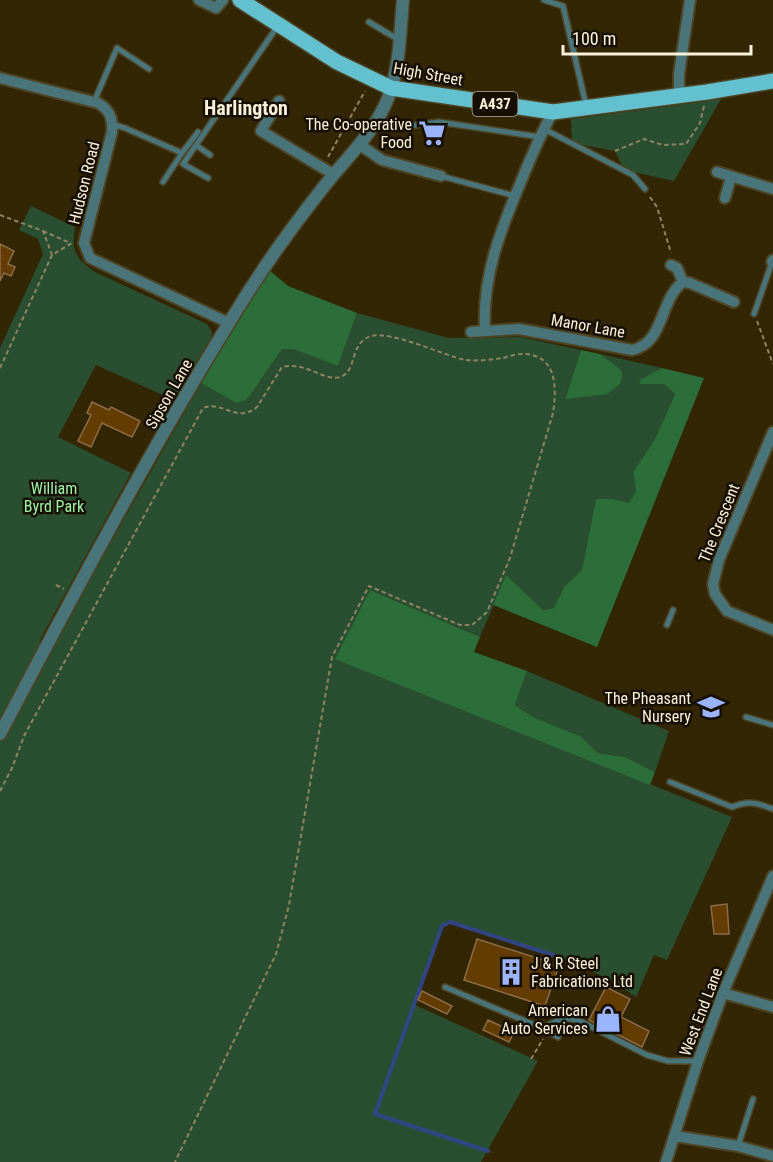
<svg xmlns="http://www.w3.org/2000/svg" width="773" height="1162" viewBox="0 0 773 1162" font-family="'Roboto Condensed',sans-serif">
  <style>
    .green { fill: #2a4f30 }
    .forest { fill: #2c6e3a }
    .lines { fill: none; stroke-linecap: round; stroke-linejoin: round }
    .stream { stroke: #324583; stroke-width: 4 }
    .building { fill: #633c02; stroke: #8c6c49; stroke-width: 1.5 }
    .service-casing { stroke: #4e4322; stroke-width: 8 }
    .minor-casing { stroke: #4e4322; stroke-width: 14 }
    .tertiary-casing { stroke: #4e4322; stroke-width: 15 }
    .primary-casing { stroke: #4e4322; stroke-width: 18 }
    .path { stroke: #8e8367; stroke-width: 2; stroke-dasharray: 4.5 3; stroke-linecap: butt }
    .service { stroke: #49747a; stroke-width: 5 }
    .minor { stroke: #49747a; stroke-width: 10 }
    .tertiary { stroke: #49747a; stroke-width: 12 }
    .primary { stroke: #63c0ce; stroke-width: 15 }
    .labels { text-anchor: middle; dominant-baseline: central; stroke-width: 5; stroke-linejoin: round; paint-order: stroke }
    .shield { fill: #160f01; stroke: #b6ae9a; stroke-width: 1.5 }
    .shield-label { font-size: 15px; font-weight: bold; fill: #fbf2db }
    .street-label { font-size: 16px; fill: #fbf2db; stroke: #160f01 }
    .poi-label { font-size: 16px; fill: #fbf2db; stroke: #160f01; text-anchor: end }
    .park-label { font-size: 16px; fill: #99f4a8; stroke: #160f01 }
    .quarter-label { font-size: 20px; font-weight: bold; fill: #fbf2db; stroke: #160f01 }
  </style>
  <rect width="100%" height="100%" fill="#322604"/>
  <path class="green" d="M721 99 674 181 624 170 615 151 572 143 571 119Z
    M31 206 75 227C71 250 75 258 95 272L207 324 212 332 211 338 174 400 96 365 58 437 131 473 40 640 52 646 201 383 236 403 251 394 282 349 294 348 338 366 357 313 449 338 520 337 581 350 565 398 621 371 600 354 662 368 639 380 640 384H664L675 394 655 439 633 472 636 491 629 504 613 499 596 500 582 570 564 587 554 608 543 610 506 576 480 637 370 590 336 658 732 817 667 960 654 955 636 997C582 958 513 942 450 922L442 926 413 1004 538 1061 481 1162H0V348L43 254 38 239 19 230Z
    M527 671 669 731 655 772 625 757 598 753 580 736 535 718 515 705Z"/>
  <path class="forest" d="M268 269 288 286 357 313 338 366 294 349H282L251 394 246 400 236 403 201 383Z
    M581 350 600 354 622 371 621 383 607 394 565 399Z
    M662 368 704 378 597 647 493 605 506 575 543 610 554 608 564 587 582 570 596 499H613L629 503 636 491 633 472 655 439 675 394 664 384H640L639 380Z
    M370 590 480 637 474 652 527 671 515 705 535 718 580 736 598 753 625 757 655 772 650 785 335 659Z"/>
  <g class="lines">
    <path class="stream" d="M488 1151 375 1114 442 926 450 922 556 956"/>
  </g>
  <path class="building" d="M0 244 14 251 8 264 15 267 11 276 4 273 0 281Z
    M92 402 109 410 111 407 140 421 132 437 102 423 91 447 78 441 91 415 87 413Z
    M727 904 729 934H714L711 906Z
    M477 939 559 965 545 1006 464 980Z
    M606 987 630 999 621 1017 649 1031 642 1047 589 1020Z
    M422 991 452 1006 447 1014 418 1000Z
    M488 1020 514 1032 509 1042 483 1030Z"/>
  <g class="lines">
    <defs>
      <path id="service" d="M544 0 563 6 586 105
        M369 22 399 40
        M94 102 117 48 149 69
        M378 121 409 126 439 122 540 137
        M112 124 125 128 182 153 198 132
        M544 129 633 175 645 189
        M196 145 210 155
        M441 176 515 196
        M208 178 183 164 277 27
        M163 182 182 153
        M754 314 772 262
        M667 625 673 610
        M746 717 773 725
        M670 782 732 807C748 800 758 803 773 809
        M445 987 542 1028 563 1018 578 1020 647 1055 668 1061H698
        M542 1028 558 1037
        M738 1146 753 1099"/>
      <path id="minor" d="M199 0 216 8 223 0
        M0 78 98 103C110 110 113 119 112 132L84 243 90 258 229 323
        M679 95V74L690 0
        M279 101 261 131 333 174
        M360 145 382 160 441 176
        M717 172 773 189
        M725 198 731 177
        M772 262 773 260
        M671 265 677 268 683 282
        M485 330C482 278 500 231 520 184 530 159 540 135 553 112
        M471 332 519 329 632 350C665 343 659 300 683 282L690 283 734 302
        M773 432 719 560 713 584 715 594 727 611 773 630
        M723 993 773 1007
        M675 1136 738 1146 773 1156
        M666 1162 698 1061 723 993 773 876"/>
      <path id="tertiary" d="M0 734C73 595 147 456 229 323 257 276 288 232 322 189 345 159 374 134 388 98 400 67 400 32 403 0"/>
      <path id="primary" d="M240 0 337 62 391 88 553 112 707 92 773 81"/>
    </defs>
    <use href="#service" class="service-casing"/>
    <use href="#minor" class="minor-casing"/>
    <use href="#tertiary" class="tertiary-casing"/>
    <use href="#primary" class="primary-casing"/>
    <path class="path" d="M615 151 644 139 663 145 686 144 700 123 704 106
      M328 157 365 91
      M650 197 657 207 671 253
      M0 215 43 231 52 255
      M43 231 68 242
      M757 321 773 364
      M0 368 52 255 72 243
      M56 585 64 589
      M0 791 12 768 24 736 203 408C222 400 237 424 257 407L282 367C306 361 324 382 340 377 353 373 352 356 358 347 361 341 366 337 372 336 392 331 443 355 465 360 477 361 490 360 502 358 508 357 515 354 521 354 557 353 557 387 553 413L510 558 487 612 472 625H460L369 586 332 657 289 905 276 954 175 1162
      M531 1059 543 1039"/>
    <use href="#service" class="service"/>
    <use href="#minor" class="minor"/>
    <use href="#tertiary" class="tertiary"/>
    <use href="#primary" class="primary"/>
  </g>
  <defs>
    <symbol id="supermarket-bare" viewBox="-9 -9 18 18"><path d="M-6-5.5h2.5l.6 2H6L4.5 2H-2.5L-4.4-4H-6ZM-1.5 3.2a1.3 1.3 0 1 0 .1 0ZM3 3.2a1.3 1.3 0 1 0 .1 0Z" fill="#9ab5fd" stroke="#160f01" stroke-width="2.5" paint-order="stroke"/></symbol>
    <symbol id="school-bare" viewBox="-9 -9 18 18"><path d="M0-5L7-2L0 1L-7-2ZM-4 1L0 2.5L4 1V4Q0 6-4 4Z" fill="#9ab5fd" stroke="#160f01" stroke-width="2.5" paint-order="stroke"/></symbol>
    <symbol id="building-bare" viewBox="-9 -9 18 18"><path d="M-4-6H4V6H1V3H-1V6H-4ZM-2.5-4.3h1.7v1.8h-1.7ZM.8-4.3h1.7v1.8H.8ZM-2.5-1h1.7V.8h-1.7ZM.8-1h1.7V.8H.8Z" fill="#9ab5fd" stroke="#160f01" stroke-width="2.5" paint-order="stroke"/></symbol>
    <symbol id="shop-bare" viewBox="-9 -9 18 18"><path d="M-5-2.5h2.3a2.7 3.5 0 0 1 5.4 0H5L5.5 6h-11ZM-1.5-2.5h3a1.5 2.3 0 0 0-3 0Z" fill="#9ab5fd" stroke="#160f01" stroke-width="2.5" paint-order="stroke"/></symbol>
  </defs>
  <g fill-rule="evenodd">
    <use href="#supermarket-bare" x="413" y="114" width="38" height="38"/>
    <use href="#school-bare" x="692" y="688" width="38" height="38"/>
    <use href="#building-bare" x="492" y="953" width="38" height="38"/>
    <use href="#shop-bare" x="589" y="1000" width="38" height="38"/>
  </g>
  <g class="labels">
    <rect class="shield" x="472.5" y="92" width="45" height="24" rx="4.5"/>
    <g class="shield-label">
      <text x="495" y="104">A437</text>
    </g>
    <g class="street-label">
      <text transform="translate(428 74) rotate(10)">High Street</text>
      <text transform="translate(84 183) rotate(-76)">Hudson Road</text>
      <text transform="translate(588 326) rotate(10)">Manor Lane</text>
      <text transform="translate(169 394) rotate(-60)">Sipson Lane</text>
      <text transform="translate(719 523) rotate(-68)">The Crescent</text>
      <text transform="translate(701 1012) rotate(-69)">West End Lane</text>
    </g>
    <g class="poi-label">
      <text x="412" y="124">The Co-operative<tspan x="412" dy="18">Food</tspan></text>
      <text x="691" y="698">The Pheasant<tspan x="691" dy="18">Nursery</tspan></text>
      <text x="531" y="963" text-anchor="start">J &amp; R Steel<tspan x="531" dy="18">Fabrications Ltd</tspan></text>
      <text x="588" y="1010">American<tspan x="588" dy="18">Auto Services</tspan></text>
    </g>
    <g class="park-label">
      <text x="54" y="488">William<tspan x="54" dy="18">Byrd Park</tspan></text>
    </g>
    <g class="quarter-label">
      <text x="246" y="108">Harlington</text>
    </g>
  </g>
  <path d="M563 45v9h188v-9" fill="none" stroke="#fbf2db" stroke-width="3"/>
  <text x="572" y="45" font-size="18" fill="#fbf2db" stroke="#160f01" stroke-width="4.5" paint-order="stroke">100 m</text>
</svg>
